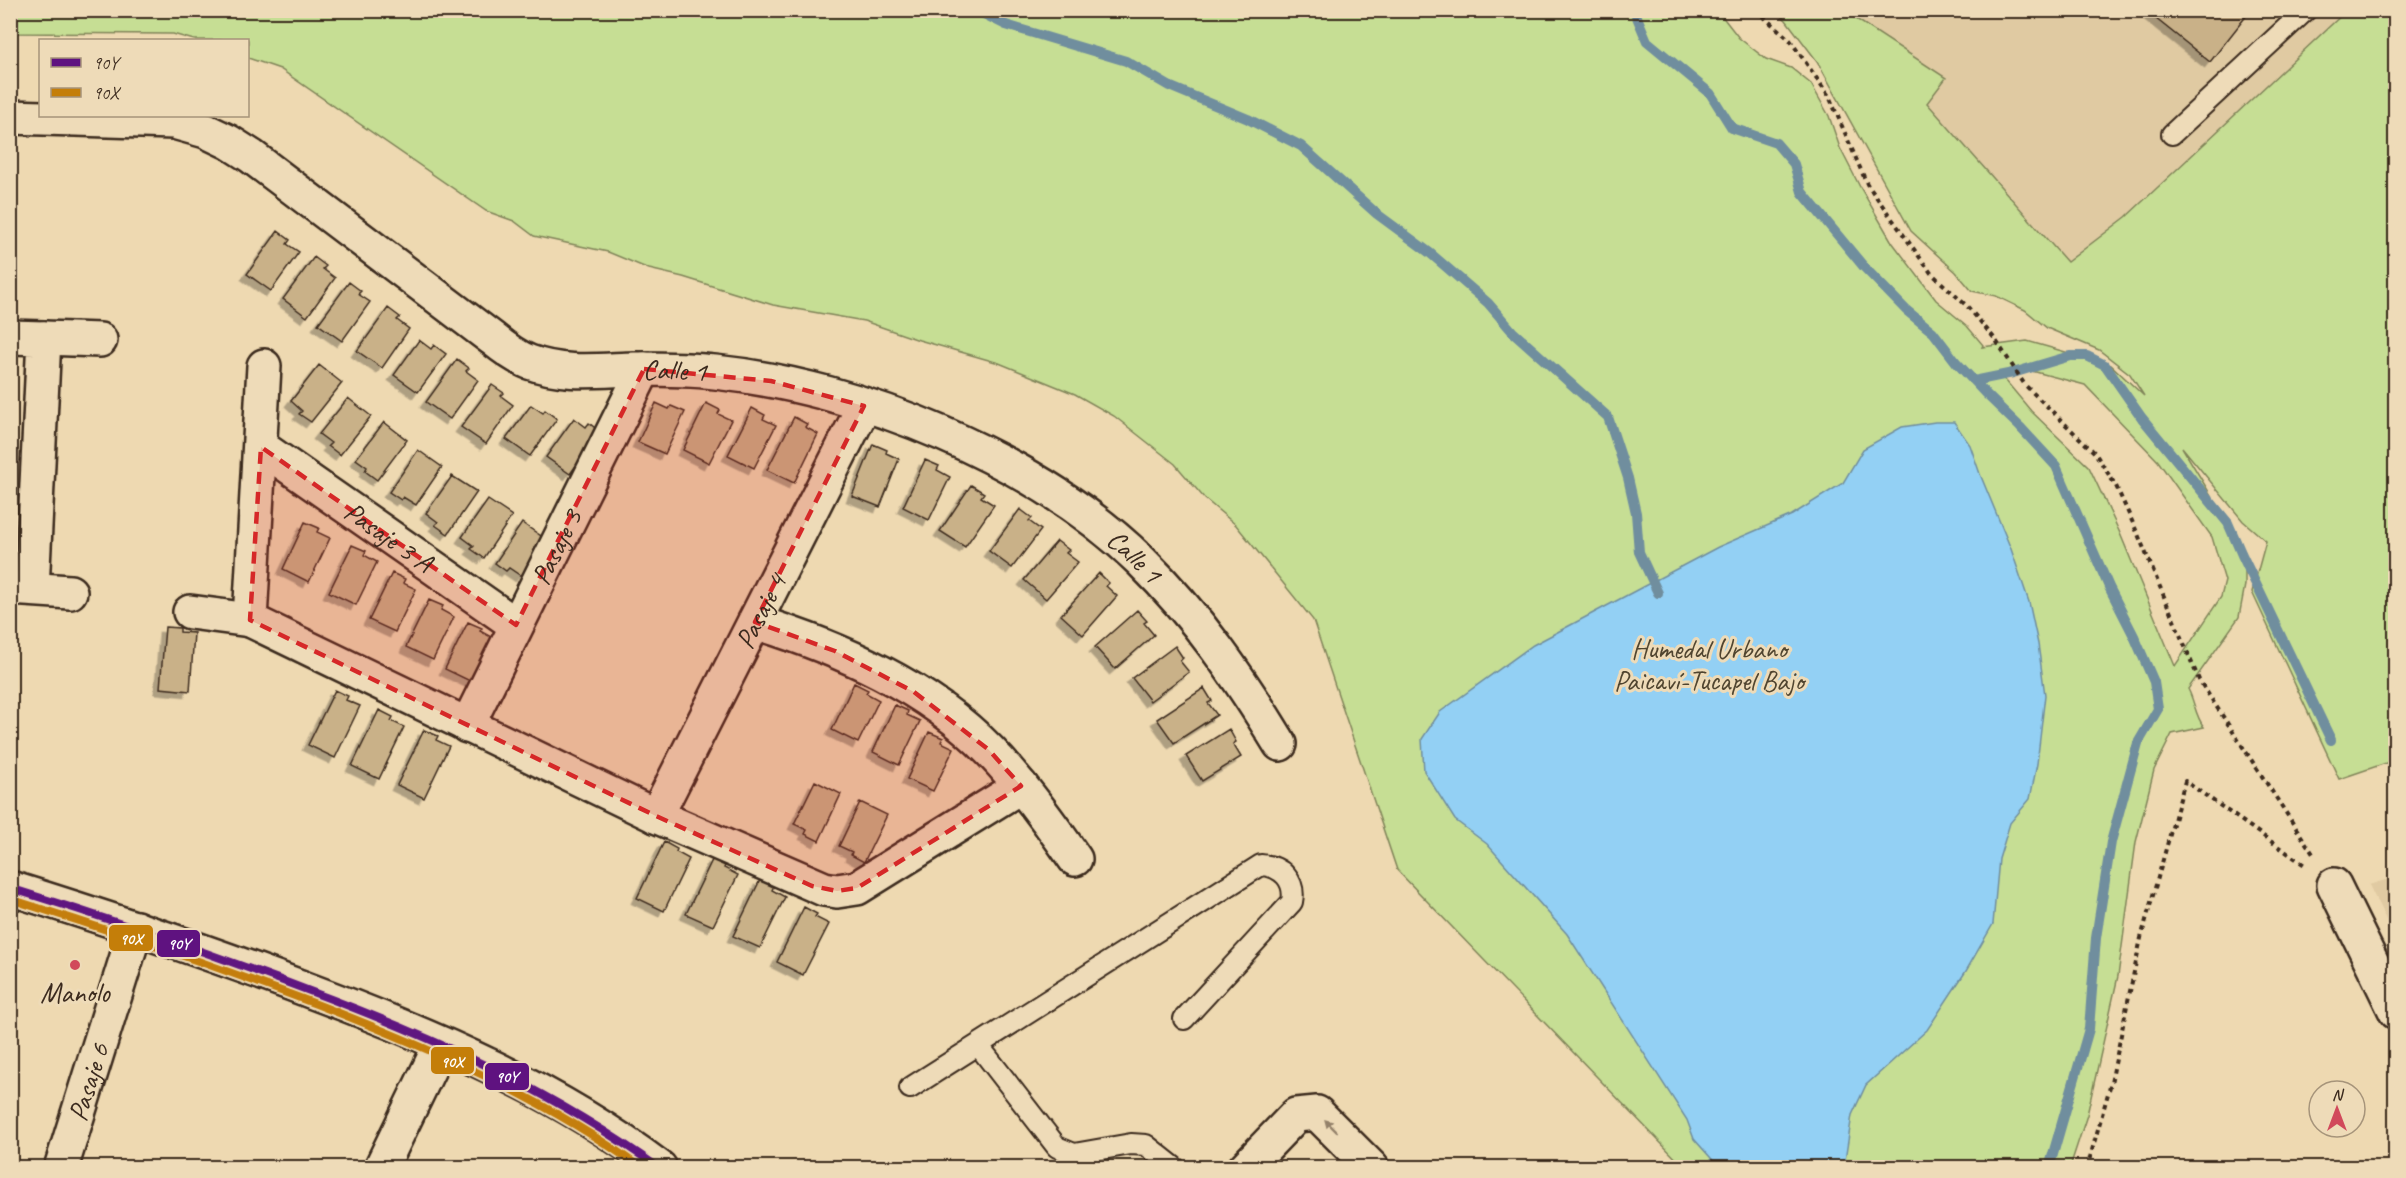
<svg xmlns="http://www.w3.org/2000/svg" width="2406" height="1178" viewBox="0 0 2406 1178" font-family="Caveat,sans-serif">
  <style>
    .built { fill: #e0caa2 }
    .green { fill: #c6de94; stroke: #808459; stroke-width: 1.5; fill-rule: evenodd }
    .water { fill: #93d0f4; stroke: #708e9e; stroke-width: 1.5 }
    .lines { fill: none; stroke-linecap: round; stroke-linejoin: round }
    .stream { stroke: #708e9e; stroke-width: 10 }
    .building { fill: #c9b188; stroke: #3b2a1e; stroke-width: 1.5; filter: url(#shadow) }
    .lane-casing { stroke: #3b2a1e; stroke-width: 24 }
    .street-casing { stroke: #3b2a1e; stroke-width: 38 }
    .secondary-casing { stroke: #3b2a1e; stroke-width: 38 }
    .path { stroke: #3b2a1e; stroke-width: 4; stroke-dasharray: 4.5 4.5; stroke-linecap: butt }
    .lane { stroke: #eedbb8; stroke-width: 20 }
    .street { stroke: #eedbb8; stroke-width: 33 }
    .secondary { stroke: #eedbb8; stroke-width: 33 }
    .bus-1-casing { stroke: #eedbb8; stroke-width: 12 }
    .bus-2-casing { stroke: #eedbb8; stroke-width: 12 }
    .bus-1 { stroke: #5f1280; stroke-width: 8 }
    .bus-2 { stroke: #c47e09; stroke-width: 8 }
    .oneway { fill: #94826b }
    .marked { fill: #d62828; fill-opacity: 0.2; stroke: #d62828; stroke-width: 4.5; stroke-dasharray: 12 8; stroke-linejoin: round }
    .poi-dot { fill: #d1495b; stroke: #eedbb8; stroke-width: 2 }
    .labels { text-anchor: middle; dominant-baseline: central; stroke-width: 6; stroke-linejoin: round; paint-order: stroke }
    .street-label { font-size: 28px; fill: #3b2a1e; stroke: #eedbb8 }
    .park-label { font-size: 28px; fill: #504530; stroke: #eedbb8 }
    .poi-label { font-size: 28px; fill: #3b2a1e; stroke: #eedbb8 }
    .line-badge { stroke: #eedbb8; stroke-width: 2 }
    .badge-label { font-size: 16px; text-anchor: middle; font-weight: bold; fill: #fff }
  </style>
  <defs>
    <filter id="shadow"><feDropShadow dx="-5.5" dy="5.5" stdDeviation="0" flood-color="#0004"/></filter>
  </defs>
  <rect width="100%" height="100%" fill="#eed9b1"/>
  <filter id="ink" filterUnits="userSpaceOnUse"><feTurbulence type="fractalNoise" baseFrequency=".0167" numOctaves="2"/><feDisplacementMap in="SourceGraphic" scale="12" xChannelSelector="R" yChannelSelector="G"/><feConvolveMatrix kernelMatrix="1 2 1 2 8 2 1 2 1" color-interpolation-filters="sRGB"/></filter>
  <g filter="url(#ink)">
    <path class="built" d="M1844 11H2346L2126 217 2067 262 1926 103 1946 78Z
      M2395 877H2396L2395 938 2369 885Z"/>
    <path class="green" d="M11 10 1718 11 1739 38 1766 59 1791 68 1811 84 1829 116 1840 148 1860 187 1892 242 1936 300 1967 326 1983 345 1982 347 2027 341 2111 365 2144 396 2130 374 2099 350 2047 328 2025 310 1996 296 1972 291 1956 272 1911 231 1817 61 1786 20 1776 11H1844L1946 78 1927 103 2067 262 2126 217 2346 11H2395V760L2339 779 2252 592 2266 541 2243 521 2182 447 2245 552V585L2239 617 2188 689C2195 702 2195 716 2204 727L2172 734 2154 770 2136 842 2118 976 2087 1115 2070 1167H1684L1397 870 1313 620 1236 525 1205 499 1175 464 1114 416 1075 394 999 363 919 340 864 321 773 305 683 277 649 269 608 252 534 236 514 221 486 211 280 69 248 58V40H194L173 34 11 33ZM2028 370 2085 385 2158 461 2212 537 2225 581 2221 597 2175 666 2119 531 2089 467 2031 411 2006 381 1997 375Z"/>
    <path class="water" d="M1935 422H1954L1970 445 1980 474 2011 549 2029 602 2038 644 2045 695 2037 764 2030 799 2010 823 1999 859 1993 924 1966 971 1927 1030 1866 1085 1852 1115 1844 1167H1719L1694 1139 1687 1120 1567 934 1487 844 1455 820 1424 771 1422 739 1440 712 1533 645 1718 547 1792 515 1843 483 1863 449 1902 427Z"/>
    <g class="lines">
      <path class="stream" d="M976 10 1006 25 1126 61 1169 86 1248 119 1301 146 1377 214 1430 253 1488 303 1513 332 1608 417 1628 478 1636 513 1639 552 1658 593
        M1634 10 1647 41 1710 93 1732 128 1776 143 1794 164 1802 192 1864 267 1906 310 1933 332 1956 362 1986 394 2020 427 2056 466 2109 587 2134 636 2154 682 2158 709 2138 743 2111 842 2096 938 2089 1029 2049 1168
        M1974 381 2013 373 2070 356H2087L2105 365 2142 418 2228 523 2242 555 2331 740"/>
    </g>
    <path class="building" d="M2145 10H2251L2210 62Z
      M278 231 290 240 287 244 299 252 271 291 247 274Z
      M314 257 326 266 323 269 335 278 307 317 283 299Z
      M349 282 361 291 358 294 370 302 342 341 318 324Z
      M388 308 400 317 397 320 409 329 382 368 357 351Z
      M419 340 431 349 434 345 446 354 418 392 394 375Z
      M457 359 469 368 466 371 478 380 450 419 426 402Z
      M319 365 342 383 311 422 299 414 302 411 291 401Z
      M492 385 504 393 501 396 513 405 486 444 461 427Z
      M348 398 371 416 340 455 328 446 331 443 319 434Z
      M656 403 669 409 671 406 685 412 665 454 638 442Z
      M706 403 720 410 718 414 731 420 709 463 683 450Z
      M531 405 543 413 545 410 557 419 530 456 506 439Z
      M752 408 765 415 763 419 776 425 754 468 728 455Z
      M794 417 807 424 805 427 818 434 794 483 767 470Z
      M574 418 586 427 589 423 600 432 570 474 546 457Z
      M384 422 407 440 377 480 365 471 367 467 356 459Z
      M873 444 887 450 886 453 899 459 880 507 852 496Z
      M418 450 442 467 416 505 403 497 401 500 389 492Z
      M925 460 939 466 937 470 950 477 929 520 903 507Z
      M452 476 477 492 448 534 435 525 438 522 426 513Z
      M971 485 984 493 981 497 994 505 965 547 940 531Z
      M488 500 512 516 484 558 471 549 474 546 462 537Z
      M1020 509 1032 518 1029 521 1041 530 1012 568 989 551Z
      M305 522 319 528 317 532 330 538 309 582 283 569Z
      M522 523 547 540 521 576 509 568 506 571 495 563Z
      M1057 541 1069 550 1066 553 1078 562 1046 599 1024 580Z
      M352 545 366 551 364 555 377 562 356 605 329 592Z
      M392 573 405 579 403 583 416 589 395 632 369 620Z
      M1099 573 1109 583 1106 586 1117 596 1083 635 1061 615Z
      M429 600 443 606 441 610 454 617 433 660 406 647Z
      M1137 610 1147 621 1144 623 1154 635 1115 669 1095 647Z
      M468 622 482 628 480 631 493 638 472 682 445 669Z
      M165 627 180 628V632L194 633 190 691 160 688Z
      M1175 646 1183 658 1180 661 1189 672 1150 701 1132 678Z
      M854 683 868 690 866 693 879 700 858 743 832 730Z
      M1204 688 1212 701 1208 703 1217 715 1174 743 1157 719Z
      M335 690 348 696 346 700 360 706 335 758 308 745Z
      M895 705 908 711 907 715 920 721 899 765 873 752Z
      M379 710 393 717 391 721 404 727 379 779 352 766Z
      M1229 729 1236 742 1233 744 1241 757 1202 781 1186 756Z
      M424 730 438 736 436 740 449 746 424 798 397 785Z
      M929 732 943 738 941 742 954 748 933 791 907 779Z
      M815 781 841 794 819 841 805 834 807 830 794 824Z
      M860 802 887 815 864 862 851 855 852 852 839 846Z
      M664 842 677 849 676 852 689 859 664 911 637 898Z
      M713 858 726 864 724 868 738 875 713 926 686 914Z
      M760 880 774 886 772 890 785 897 760 948 733 936Z
      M804 907 817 914 815 917 829 924 803 975 777 962Z"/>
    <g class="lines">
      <defs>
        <path id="lane" d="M2172 134 2306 10
          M978 1045 1057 1147 1074 1154 1131 1144 1146 1145 1175 1168
          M910 1088 1261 865C1282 866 1296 881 1292 902L1184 1019"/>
        <g id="street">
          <path id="s1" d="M10 117 174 122 206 131 229 142 251 156 493 339C504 348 516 357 529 362 564 375 599 370 635 369 661 369 689 369 715 372 860 387 1036 459 1141 561 1197 616 1240 678 1280 744"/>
          <path d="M10 337 44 338 32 589"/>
          <path d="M44 338 100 340"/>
          <path id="s2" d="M261 447 516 625"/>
          <path d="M10 588 70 592"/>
          <path d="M190 612 250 620 656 816 824 889 837 891 857 888 1021 786"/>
          <path d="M250 620 264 366"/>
          <path d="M755 622C839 648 927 686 990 751 1022 784 1049 821 1075 859"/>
          <path id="s3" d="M467 726 644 369"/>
          <path id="s4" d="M656 816 864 406"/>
          <path d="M2334 885 2396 1012"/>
          <path id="s5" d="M61 1168 136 928"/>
          <path d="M381 1168 441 1044"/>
          <path d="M1245 1168 1296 1115 1317 1113 1372 1168"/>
        </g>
        <path id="secondary" d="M10 888C113 920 215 954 316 993 436 1038 557 1090 660 1168"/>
      </defs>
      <use href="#lane" class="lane-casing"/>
      <use href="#street" class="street-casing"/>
      <use href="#secondary" class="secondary-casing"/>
      <path class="path" d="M1756 10 1790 40 1829 96 1867 184 1931 273 1967 306 1995 339 2025 385 2095 453 2116 486 2137 532 2199 680 2315 857
        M2087 1168 2111 1083 2141 938 2185 781 2306 866"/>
      <use href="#lane" class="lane"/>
      <use href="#street" class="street"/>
      <use href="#secondary" class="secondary"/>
      <defs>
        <path id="bus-1" d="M10 888C110 919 210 953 307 990 433 1037 549 1089 659 1168"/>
        <path id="bus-2" d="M10 899C113 931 216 966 316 1004 430 1048 541 1096 641 1168"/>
      </defs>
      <use href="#bus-1" class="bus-1-casing"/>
      <use href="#bus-2" class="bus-2-casing"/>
      <use href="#bus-1" class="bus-1"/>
      <use href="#bus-2" class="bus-2"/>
    </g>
    <defs><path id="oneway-solid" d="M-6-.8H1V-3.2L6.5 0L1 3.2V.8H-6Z" transform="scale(1.5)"/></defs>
    <use class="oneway" href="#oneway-solid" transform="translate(1331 1126) rotate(-135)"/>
  </g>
  <path class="marked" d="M644 369 771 381 864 406 755 622 835 651 914 692 989 750 1021 786 857 888 837 891 812 886 656 816 250 620 261 447 516 625Z"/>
  <circle class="poi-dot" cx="75" cy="965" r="6"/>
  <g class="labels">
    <g class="street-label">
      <text stroke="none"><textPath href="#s1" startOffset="742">Calle 1</textPath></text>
      <text stroke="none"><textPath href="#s2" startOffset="156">Pasaje 3 A</textPath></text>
      <text stroke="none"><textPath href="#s3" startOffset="200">Pasaje 3</textPath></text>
      <text stroke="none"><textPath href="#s1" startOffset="1248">Calle 1</textPath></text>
      <text stroke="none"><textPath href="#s4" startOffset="230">Pasaje 4</textPath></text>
      <text stroke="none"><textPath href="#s5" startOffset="90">Pasaje 6</textPath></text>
    </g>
    <g class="park-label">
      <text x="1709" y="648">Humedal Urbano<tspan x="1709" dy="32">Paicaví-Tucapel Bajo</tspan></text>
    </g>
    <g class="poi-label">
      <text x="75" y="992">Manolo</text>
    </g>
  </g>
  <g class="line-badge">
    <rect x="108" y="924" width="46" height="28" rx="6" fill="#c47e09"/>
    <rect x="156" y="929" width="45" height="29" rx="6" fill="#5f1280"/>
    <rect x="430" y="1046" width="45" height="29" rx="6" fill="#c47e09"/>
    <rect x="484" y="1062" width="46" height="29" rx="6" fill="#5f1280"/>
  </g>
  <g class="badge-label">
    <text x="131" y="944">90X</text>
    <text x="179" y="949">90Y</text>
    <text x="452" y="1067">90X</text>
    <text x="507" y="1082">90Y</text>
  </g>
  <rect width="2406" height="1178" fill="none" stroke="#eedbb8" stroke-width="36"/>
  <rect x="18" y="18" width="2370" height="1142" fill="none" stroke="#3b2a1e" stroke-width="2" filter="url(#ink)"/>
  <rect x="39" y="39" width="210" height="78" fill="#eedbb8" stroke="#a6947a" stroke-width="1.5"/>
  <rect x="51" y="58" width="30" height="9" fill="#5f1280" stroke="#a6947a" stroke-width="1.5"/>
  <text x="93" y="69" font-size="18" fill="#3b2a1e">90Y</text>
  <rect x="51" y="88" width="30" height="9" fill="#c47e09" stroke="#a6947a" stroke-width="1.5"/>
  <text x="93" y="99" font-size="18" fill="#3b2a1e">90X</text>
  <g transform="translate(2337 1109)"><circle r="28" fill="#eedbb8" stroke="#a6947a" stroke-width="1.5"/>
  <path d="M0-4.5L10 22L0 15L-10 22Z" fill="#d1495b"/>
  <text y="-9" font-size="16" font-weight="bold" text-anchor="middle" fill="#3b2a1e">N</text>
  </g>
</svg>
